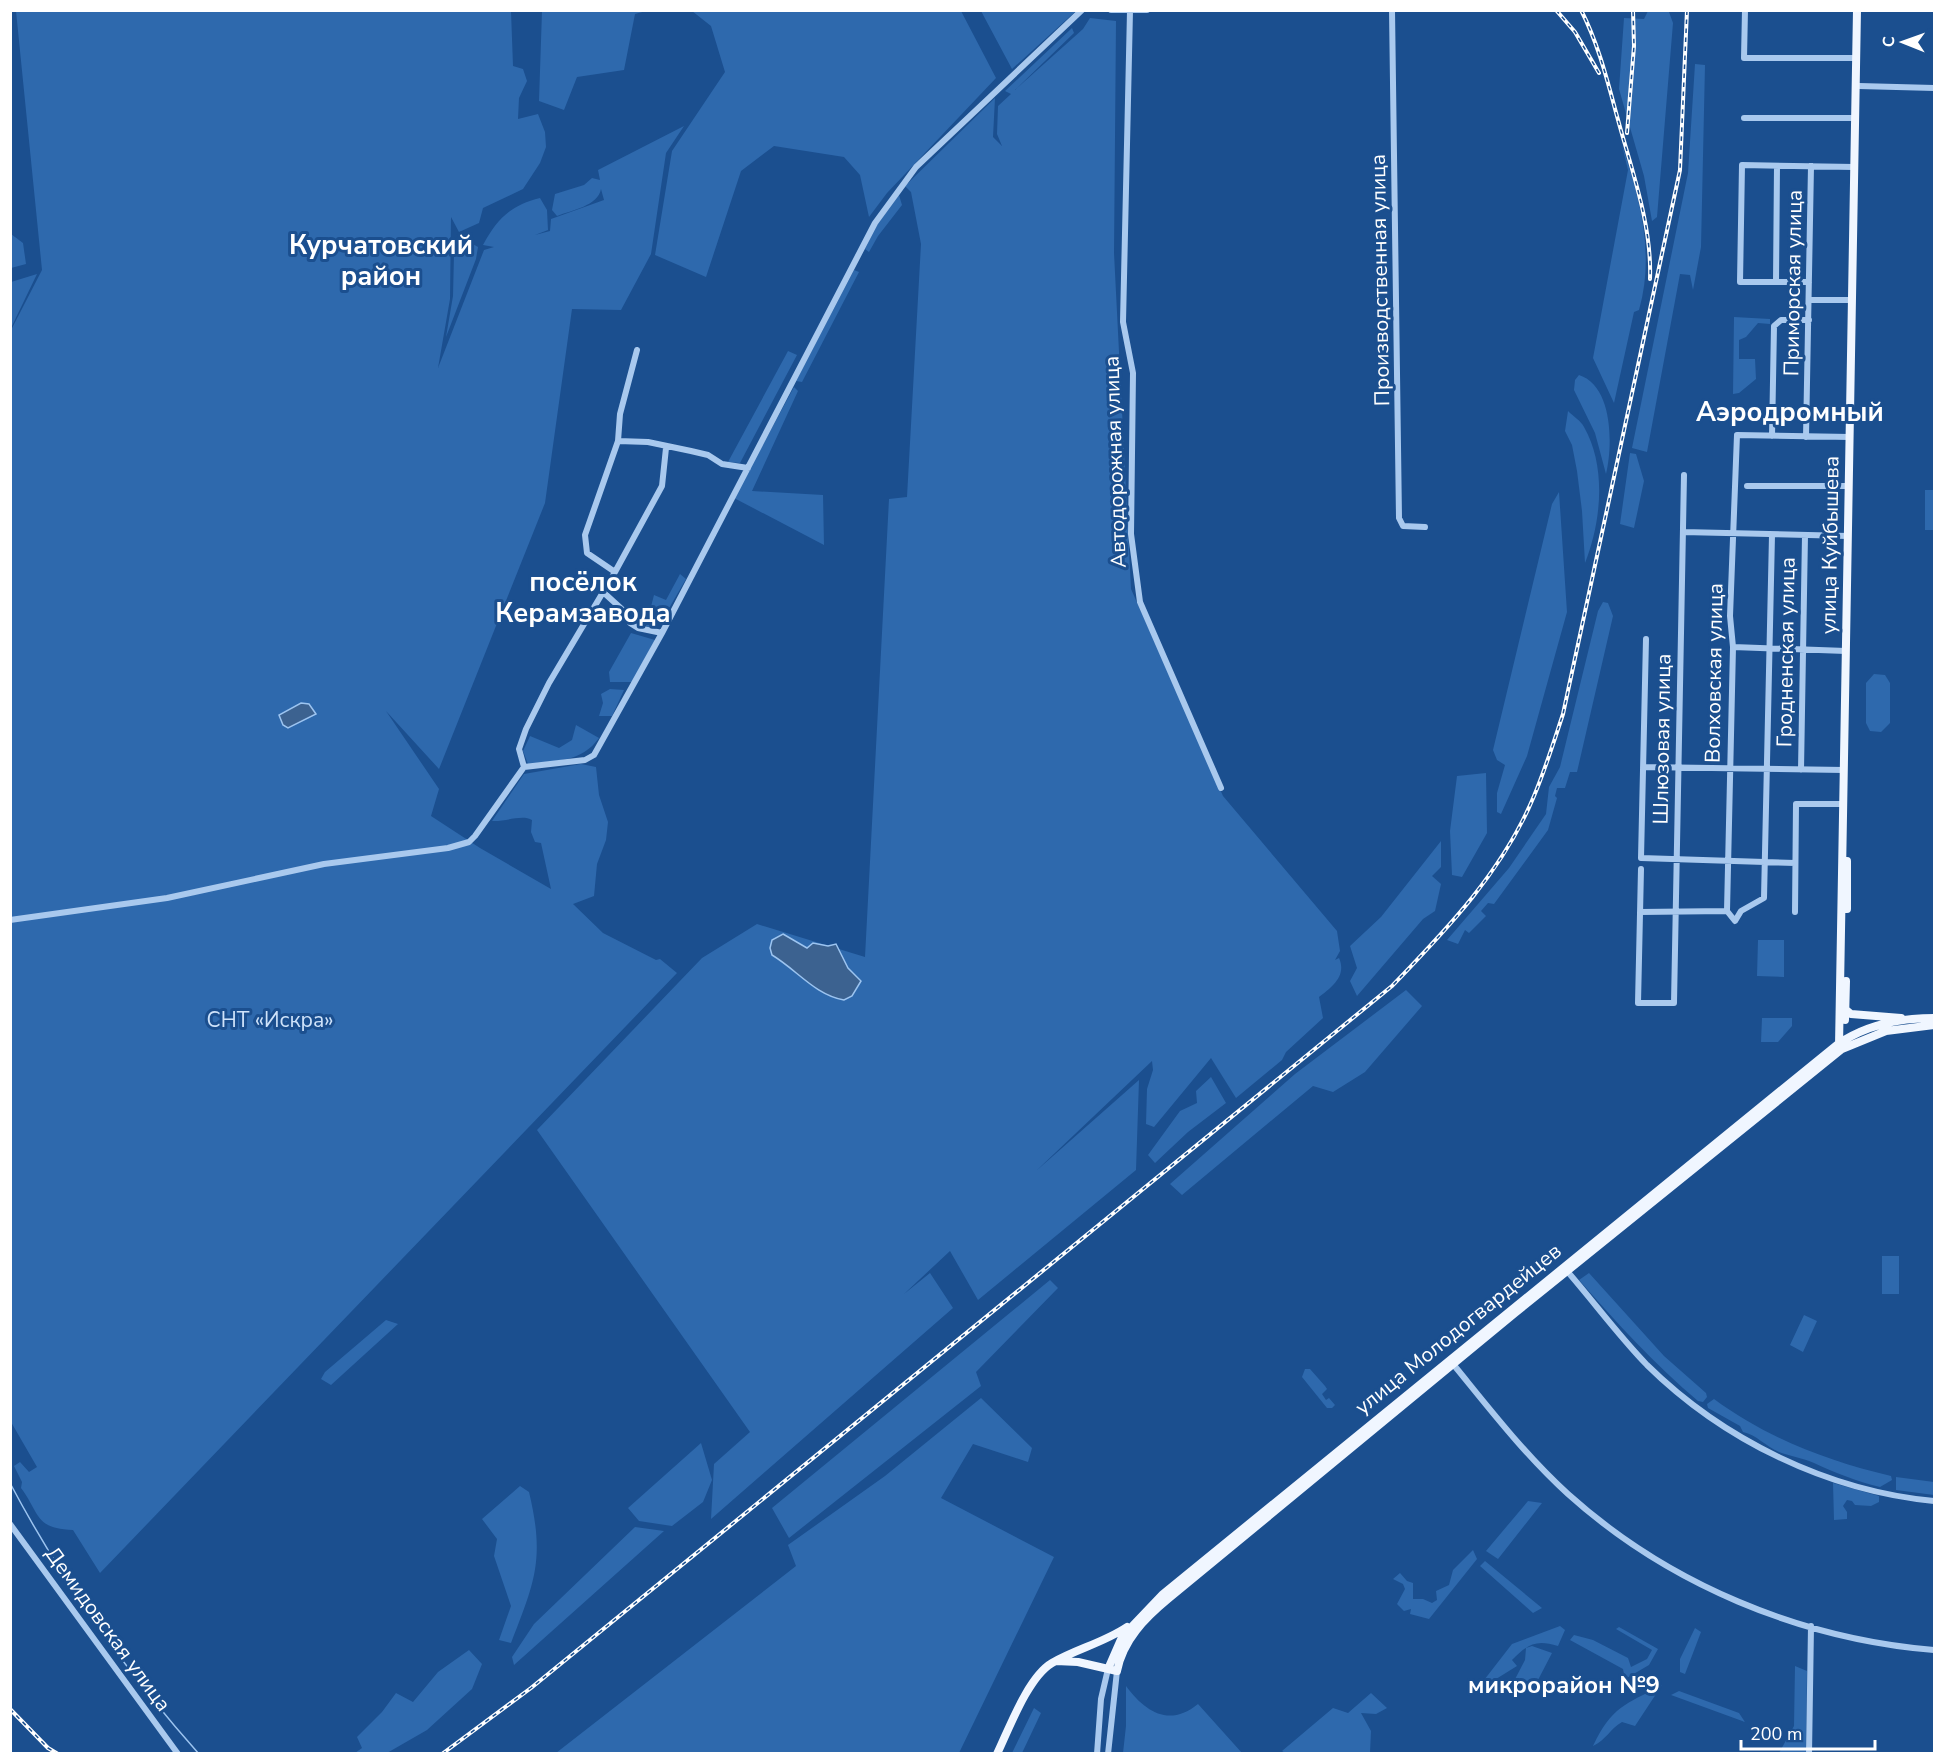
<svg xmlns="http://www.w3.org/2000/svg" width="1945" height="1764" viewBox="0 0 1945 1764" font-family="'Nunito Sans',sans-serif">
  <style>
    .green { fill: #2e69ad }
    .water { fill: #3c6290; stroke: #9cc4f0; stroke-width: 1.5 }
    .lines { fill: none; stroke-linecap: round; stroke-linejoin: round }
    .stream { stroke: #9cc4f0; stroke-width: 1.5 }
    .minor { stroke: #a9c9ee; stroke-width: 6 }
    .major { stroke: #f0f6ff; stroke-width: 8 }
    .rail-casing { stroke: #fff; stroke-width: 4 }
    .rail { stroke: #1b4f8f; stroke-width: 1.5; stroke-dasharray: 4.5; stroke-linecap: butt }
    .labels { text-anchor: middle; dominant-baseline: central; stroke-width: 6; stroke-linejoin: round; paint-order: stroke }
    .street-label { font-size: 21px; fill: #fff; stroke: #1b4f8f }
    .park-label { font-size: 21px; fill: #cfe3fa; stroke: #1b4f8f }
    .quarter-label { font-size: 24px; font-weight: bold; fill: #fff; stroke: #1b4f8f }
    .district-label { font-size: 27px; font-weight: bold; fill: #fff; stroke: #1b4f8f }
  </style>
  <rect width="100%" height="100%" fill="#1b4f8f"/>
  <path class="green" d="M16 11H511L513 66 523 69 527 81 519 98 518 119 538 114 545 132 546 147 540 163 523 189 483 208 479 223 459 232 451 217 450 299 438 368 484 250 494 247 483 245C497 219 511 205 540 198L547 210 548 230 535 235 550 231 551 219 604 200 601 189C598 206 572 210 557 216L552 210 555 194 584 185 592 178 600 180 598 170 684 126 666 153 651 254 621 310 572 309 545 503 439 769 386 711 439 789 431 816 480 848 551 889 541 843 535 842 531 832 532 820C522 814 505 822 492 821L524 774 581 764 596 767 599 795 608 822 606 840 597 864 594 896 573 904 603 933 656 960 660 959 677 973 100 1573 73 1530C34 1528 41 1515 21 1488L22 1482 14 1466 20 1462 29 1472 37 1467 11 1422 10 332 42 270Z
    M542 11V10L646 11 635 14 624 70 577 77 564 110 539 101Z
    M692 11H961L996 78 887 193 869 217 860 175 844 157 774 146 741 171 706 277 655 255 672 151 725 72 711 26Z
    M981 11H1076L1012 69Z
    M1648 11 1669 12 1673 23 1657 217 1652 221 1644 176 1619 89 1624 18 1644 19Z
    M1090 18 1116 21 1114 253 1131 589 1223 796 1337 931 1340 951 1335 960 1339 958C1347 976 1332 987 1319 997L1323 1018 1286 1052 1282 1060 1236 1098 1211 1058 1154 1127 1146 1124 1147 1089 1153 1070 1152 1061 1036 1171 1139 1080 1136 1170 978 1300 950 1251 904 1294 930 1273 953 1308 711 1519 714 1464 750 1432 537 1130 702 958 757 924 865 957 889 499 907 497 921 244 911 192 905 186 995 98 993 137 1002 146 997 134 998 106 1011 94 1005 91 1072 28 1074 33 1015 90 1083 29Z
    M1695 64 1705 65 1701 247 1693 290 1690 275 1680 274 1647 452 1632 448 1688 173Z
    M1622 145C1640 199 1655 254 1639 310L1634 312 1614 403 1593 358 1628 170Z
    M899 195 902 205 878 236 869 252 865 249 877 225Z
    M11 234 23 243 26 264 11 268Z
    M471 243 478 247 476 259 446 337 453 296 454 254Z
    M854 270 859 272 802 382 796 381Z
    M37 274 11 328V282Z
    M1734 317 1770 319V324L1758 323 1746 337 1739 340V359H1755L1756 379 1739 393 1733 394Z
    M788 351 797 355 740 463 728 462Z
    M1579 375C1613 386 1613 445 1606 474L1595 433 1574 390 1575 380Z
    M794 387 798 391 752 491 823 495 824 545 734 498Z
    M1568 411C1573 416 1581 421 1584 427 1607 467 1601 523 1585 563L1582 511 1577 471 1572 445 1565 431Z
    M1630 453 1636 454 1644 481 1634 528 1620 524Z
    M1925 490H1934V530H1925Z
    M1559 492 1567 612 1527 756 1501 814 1497 812V793L1505 765 1497 760 1493 750 1552 504Z
    M680 574 686 579 661 622 651 628 646 626 654 595 666 600Z
    M1603 602 1608 603 1613 616 1577 772H1570L1565 788H1557L1555 796 1557 798 1548 830 1494 904 1488 903 1481 911 1486 916 1469 933 1465 930 1458 944 1447 940 1509 868 1546 814 1549 787 1560 767 1598 611Z
    M631 633 655 640 632 682H610L609 672Z
    M1874 674 1885 675 1890 683V723L1881 732 1870 731 1866 723V683Z
    M610 689 624 690 612 716H599L603 703 601 694Z
    M576 725 599 738C581 763 556 760 528 764L523 751 530 736 559 748 572 740Z
    M1486 773 1487 833 1462 877 1452 875 1450 831 1457 776Z
    M1441 841V867L1432 876 1441 884 1435 911 1423 919 1357 996 1350 981 1357 968 1350 946 1381 917Z
    M1758 940H1784V977L1757 976Z
    M1406 990 1422 1006 1365 1072 1333 1092 1313 1086 1182 1195 1170 1184 1295 1074Z
    M1762 1018H1792V1026L1778 1042H1761Z
    M1211 1077 1226 1103 1188 1132 1155 1163 1148 1155 1180 1111 1197 1103 1196 1091Z
    M1882 1256H1899V1294H1882Z
    M1589 1273 1664 1356 1706 1393 1707 1397 1703 1402 1698 1401C1654 1364 1617 1323 1579 1280Z
    M1050 1280 1058 1288 976 1372 981 1386 789 1538 772 1508Z
    M1804 1315 1817 1321 1803 1352 1790 1345Z
    M386 1320 398 1324 331 1385 321 1379 325 1372Z
    M1305 1369H1310L1325 1386 1327 1389 1322 1394 1326 1400 1329 1398 1335 1405 1332 1408H1327L1302 1377Z
    M981 1398 1032 1448 1028 1462 973 1444 941 1498 1054 1557 959 1753H556L796 1566 788 1545 885 1476Z
    M1714 1399C1767 1438 1827 1461 1891 1476L1892 1480 1880 1487C1856 1481 1836 1473 1814 1463 1803 1458 1790 1456 1779 1452 1765 1446 1757 1435 1743 1432L1740 1426 1708 1408 1707 1404Z
    M701 1443 712 1480 703 1502 672 1526 639 1521 628 1508Z
    M1896 1477 1934 1482V1495L1896 1490Z
    M1833 1483 1879 1496V1502L1871 1506 1855 1505 1852 1501 1847 1500 1843 1506 1847 1512V1519L1834 1520Z
    M520 1486 529 1492C545 1559 535 1581 511 1643L499 1640 511 1606 494 1556 497 1539 482 1519Z
    M1528 1501 1542 1503 1498 1559 1486 1551Z
    M635 1527 664 1531 514 1665 512 1657 534 1624Z
    M1473 1550 1477 1559 1429 1619 1410 1614 1411 1609 1404 1611 1397 1604 1405 1589 1403 1584 1393 1579 1400 1573 1407 1581 1413 1583V1599H1423L1432 1603 1437 1600 1436 1591 1449 1585 1453 1570Z
    M1485 1561 1542 1608 1533 1613 1480 1566Z
    M1560 1626 1565 1630 1558 1646C1536 1639 1528 1644 1512 1660L1517 1666 1488 1684H1481L1512 1644Z
    M1619 1627 1658 1649 1649 1665 1625 1679 1623 1669 1570 1640 1574 1635 1593 1640 1628 1658 1631 1667 1647 1659 1652 1650 1616 1629Z
    M1695 1628 1701 1632 1685 1674 1680 1672V1659Z
    M1532 1646 1552 1653 1538 1680 1523 1694 1513 1683 1525 1660 1526 1648Z
    M469 1650 482 1664 472 1689 427 1730 387 1753H355L362 1748 357 1737 382 1712 396 1693 413 1702 438 1672Z
    M1795 1666 1807 1671 1806 1753H1779L1794 1726Z
    M1662 1685 1635 1726 1622 1722C1610 1729 1606 1740 1593 1746 1612 1706 1625 1705 1662 1685Z
    M1126 1686C1146 1713 1170 1727 1198 1704L1242 1753H1123L1126 1726Z
    M1679 1691 1739 1713 1745 1722 1671 1695Z
    M1371 1693 1387 1708 1376 1714 1361 1713 1371 1731 1370 1753 1287 1754 1282 1751 1333 1708 1348 1713Z
    M1034 1708 1041 1713 1022 1753H1012Z"/>
  <path class="water" d="M301 703 309 704 316 714 288 728 283 725 279 715Z
    M783 934 807 948 813 943 828 946 836 944 848 968 861 981 852 996 844 1000C815 995 797 970 772 955L770 948 772 940Z"/>
  <g class="lines">
    <path class="stream" d="M10 1483C62 1581 125 1671 199 1754"/>
    <path class="minor" d="M1111 10H1147
      M1392 10 1399 518 1403 526 1425 527
      M1745 10 1744 58H1856
      M1130 11 1123 322 1133 373 1131 534 1140 602 1221 788
      M1859 86 1934 88
      M1744 118H1855
      M1776 282 1777 166
      M1809 282H1740L1742 165 1854 167
      M1809 300H1852
      M1772 436 1774 326 1781 320H1809
      M1806 437 1811 166
      M618 441 648 442 691 451 708 455 722 464 748 468
      M1747 486H1849
      M1683 532 1848 536
      M615 572 587 553 585 535 618 441 620 414 637 350
      M602 591 625 612 630 623 638 628 662 633
      M1646 639 1641 858 1795 863
      M1733 647 1846 651
      M524 767 519 749 526 729 549 683 615 572 662 486 666 448
      M1643 767 1844 770
      M1801 770 1805 535
      M1641 869 1638 1003H1674L1684 475
      M1727 911 1733 647 1730 616 1737 435 1850 437
      M1727 911 1735 921 1741 911 1764 898 1772 535
      M1640 912 1727 911
      M1795 912 1796 804H1843
      M10 920 167 898 324 864 448 848 469 842 475 836 524 767 585 760 594 755 662 633 875 223 916 167 1082 10
      M1567 1271C1594 1302 1618 1335 1647 1365 1723 1440 1828 1491 1934 1501
      M1453 1364C1489 1408 1525 1455 1568 1494 1668 1584 1800 1639 1934 1650
      M10 1524 178 1754
      M1097 1754 1101 1699 1108 1669
      M1108 1754 1117 1671
      M1809 1754 1811 1626"/>
    <path class="major" d="M1847 909V861
      M1845 1009 1851 1014 1901 1018
      M1845 1020 1846 981
      M1839 1046 1857 10
      M1056 1661 1078 1662 1117 1671C1123 1640 1145 1618 1168 1599L1515 1313 1842 1049 1886 1031 1934 1025
      M1108 1669 1122 1637 1163 1594 1838 1044C1866 1025 1901 1018 1934 1018
      M997 1754C1009 1729 1028 1677 1052 1663 1076 1649 1103 1643 1127 1627"/>
    <defs>
      <path id="rail" d="M1556 10 1575 32 1599 73
        M1581 10C1600 47 1609 88 1620 127 1634 177 1652 228 1650 279
        M1627 133 1634 46 1633 10
        M10 1709 48 1748 58 1754
        M442 1754 531 1688 1392 986C1447 929 1503 871 1534 796 1545 770 1554 741 1563 714L1680 170 1687 10"/>
    </defs>
    <use href="#rail" class="rail-casing"/>
    <use href="#rail" class="rail"/>
  </g>
  <g class="labels">
    <g class="street-label">
      <text transform="translate(1380 280) rotate(-91)">Производственная улица</text>
      <text transform="translate(1793 283) rotate(-89)">Приморская улица</text>
      <text transform="translate(1115 462) rotate(-92)">Автодорожная улица</text>
      <text transform="translate(1830 545) rotate(-89)">улица Куйбышева</text>
      <text transform="translate(1786 652) rotate(-89)">Гродненская улица</text>
      <text transform="translate(1714 673) rotate(-89)">Волховская улица</text>
      <text transform="translate(1662 739) rotate(-89)">Шлюзовая улица</text>
      <text transform="translate(1458 1329) rotate(-39)">улица Молодогвардейцев</text>
      <text transform="translate(108 1629) rotate(54)">Демидовская улица</text>
    </g>
    <g class="park-label">
      <text x="270" y="1020">СНТ «Искра»</text>
    </g>
    <g class="quarter-label">
      <text x="1564" y="1685">микрорайон №9</text>
    </g>
    <g class="district-label">
      <text x="381" y="245">Курчатовский<tspan x="381" dy="31">район</tspan></text>
      <text x="1790" y="412">Аэродромный</text>
      <text x="583" y="582">посёлок<tspan x="583" dy="31">Керамзавода</tspan></text>
    </g>
  </g>
  <rect width="1945" height="1764" fill="none" stroke="#ffffff" stroke-width="24"/>
  <g transform="translate(1903 42) rotate(271)" stroke="#1b4f8f" stroke-width="4.5" paint-order="stroke">
  <path d="M0-4.5L10 22L0 15L-10 22Z" fill="#ffffff"/>
  <text y="-9" font-size="16" font-weight="bold" text-anchor="middle" fill="#ffffff">С</text>
  </g>
  <path d="M1741 1740v9h134v-9" fill="none" stroke="#ffffff" stroke-width="3"/>
  <text x="1750" y="1740" font-size="18" fill="#ffffff" stroke="#1b4f8f" stroke-width="4.5" paint-order="stroke">200 m</text>
</svg>
